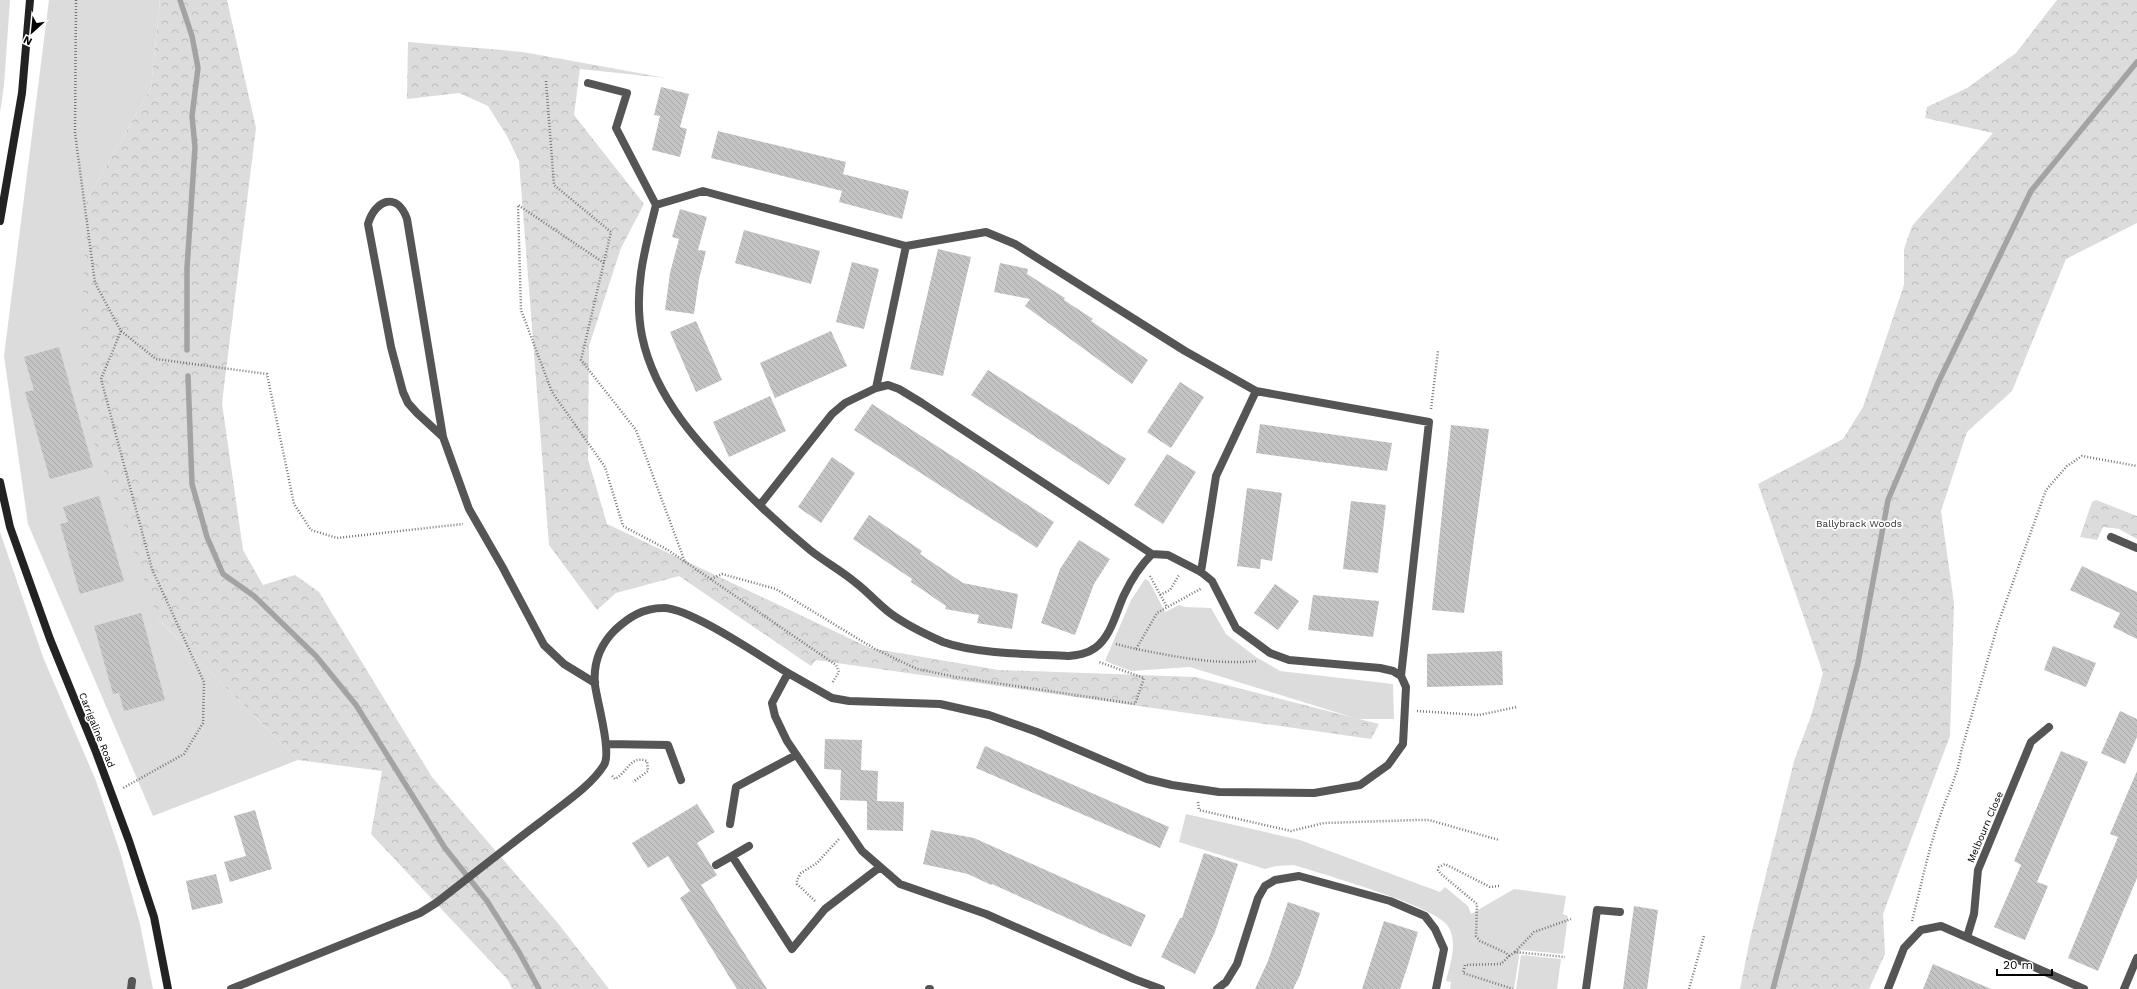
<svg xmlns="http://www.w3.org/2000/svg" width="2137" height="989" viewBox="0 0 2137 989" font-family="'Work Sans',sans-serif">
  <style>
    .green { fill: #dcdcdc }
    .forest { fill: url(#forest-crowns) }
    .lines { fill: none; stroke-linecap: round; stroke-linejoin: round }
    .stream { stroke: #a3a3a3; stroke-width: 5.5 }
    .building { fill: url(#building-back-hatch) }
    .path { stroke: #777; stroke-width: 2.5; stroke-dasharray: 1 2; stroke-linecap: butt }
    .service { stroke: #555; stroke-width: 8 }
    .minor { stroke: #555; stroke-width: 8 }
    .secondary { stroke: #222; stroke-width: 8 }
    .labels { text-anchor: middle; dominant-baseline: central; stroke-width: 3.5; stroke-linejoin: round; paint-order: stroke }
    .park-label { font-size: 10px; fill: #333; stroke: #fff }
    .street-label { font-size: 10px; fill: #000; stroke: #fff }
  </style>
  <defs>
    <pattern id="forest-crowns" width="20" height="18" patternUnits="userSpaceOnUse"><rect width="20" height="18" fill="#dcdcdc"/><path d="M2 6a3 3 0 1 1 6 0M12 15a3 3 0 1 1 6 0" fill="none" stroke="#bbb"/></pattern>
    <pattern id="building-back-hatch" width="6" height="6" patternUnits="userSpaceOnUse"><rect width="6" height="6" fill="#c4c4c4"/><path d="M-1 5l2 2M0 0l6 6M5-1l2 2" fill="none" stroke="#a7a7a7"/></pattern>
  </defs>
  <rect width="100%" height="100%" fill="#fff"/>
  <path class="green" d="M0 0H10L4 85 0 113Z
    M49 0H160L151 88 87 200 158 619 298 760 153 816 28 524 4 356Z
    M0 532 43 657 96 781 120 852 140 924 153 989H0Z
    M1145 579 1149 581 1165 612 1179 605 1185 607 1211 608 1226 634 1256 657 1280 671 1393 684 1394 719H1358L1190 667 1131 671 1105 661 1131 600Z
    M1186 814 1300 840 1440 892 1445 887 1468 906 1471 914 1514 889 1566 896 1563 914 1568 916 1563 954 1520 950 1514 989H1450L1451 982 1446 981C1450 964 1459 941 1447 925 1432 905 1322 874 1294 865L1276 866 1265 869 1179 842Z
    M1521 955 1561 959 1557 989H1516Z"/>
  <path class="forest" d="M160 0H227L256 128 222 403 243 550 263 585 295 575 319 592 432 777 557 922 609 989H512L508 980 371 834 382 771 298 760 158 619 78 400 87 200 151 88Z
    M2057 0H2137V223L2066 259 2012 391 1967 432 1941 511 1954 603 1950 736 1883 914 1885 954 1869 989H1740L1750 939 1794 761 1811 716 1823 673 1758 484 1843 439 1863 407 1904 285V249L1912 226 1993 133 1925 118 1927 107 1967 88 2016 53Z
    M408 42 523 52 666 78 580 69 574 115 644 204 621 248 589 346 588 459 607 524 870 648 999 670 1195 677 1379 724 1371 739 816 660 811 666 679 576 616 593 597 610 549 545 519 161 507 136 488 106 459 93 407 99Z
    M2096 500 2137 516V539L2119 529 2103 527 2097 540 2080 537 2092 502Z"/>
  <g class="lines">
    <path class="stream" d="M180 0 192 36 198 68 192 116 195 147 187 268V350
      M188 376 192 484 207 537 223 574 254 596 316 656 356 705 445 848 487 901 519 952 539 989
      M1773 989 1858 663 1888 500 1937 385 2031 191 2137 62"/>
  </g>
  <path class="building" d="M661 87 689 94 680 127 687 129 680 157 652 150 660 116 654 115Z
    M718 131 846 162 843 174 909 191 902 219 839 202 842 191 711 158Z
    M680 209 707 217 698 250 706 251 699 279 694 314 665 310 670 273 679 239 672 237Z
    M744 230 820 251 811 284 735 263Z
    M938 249 971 257 943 376 910 369Z
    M852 262 879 269 864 329 836 322Z
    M1000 263 1028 269 1027 274 1065 298 1064 300 1093 319 1091 321 1148 360 1132 384 1025 306 1030 299 994 292Z
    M696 321 722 380 696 392 670 332Z
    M831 331 847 366 775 398 760 363Z
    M59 347 93 467 50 479 25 392 34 390 24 357Z
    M988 370 1126 459 1109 485 971 395Z
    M1180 382 1204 397 1171 448 1147 432Z
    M770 396 786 431 729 457 713 422Z
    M872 404 1054 522 1037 548 854 430Z
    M1260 424 1392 443 1387 471 1256 453Z
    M1451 425 1489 429 1464 613 1432 610Z
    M1167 454 1196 472 1163 524 1134 505Z
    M832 457 855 473 821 523 798 507Z
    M1247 488 1282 493 1272 561 1261 559 1260 569 1237 566Z
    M99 496 124 581 80 594 60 524 68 522 63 507Z
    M1351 501 1386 505 1378 573 1343 569Z
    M869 515 922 551 920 554 963 583 1018 594 1012 629 977 623 979 615 945 609 946 606 911 582 912 579 853 539Z
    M1079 540 1110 559 1094 584 1075 635 1041 623 1060 569Z
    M2082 566 2137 592V639L2113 627 2120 613 2070 590Z
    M1275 584 1299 601 1278 630 1254 613Z
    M1313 595 1379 601 1373 637 1308 630Z
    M141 613 165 700 124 711 119 693 113 694 94 626Z
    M2053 646 2096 663 2086 687 2044 670Z
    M1502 651 1503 685 1427 687V654Z
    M2120 711 2137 719V737L2125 764 2101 753Z
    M825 739 862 740 861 770 878 771 877 801 904 802 903 831 867 830V801L840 800 841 770 824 769Z
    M985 746 1169 827 1160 848 976 768Z
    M2061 751 2088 762 2037 882 2048 886 2025 940 1994 927 2021 865 2014 861Z
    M2137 771V878L2098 971 2068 958 2118 837 2110 834Z
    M697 804 715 832 697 843 717 875 701 885 767 989H737L680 898 690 891 668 856 648 868 632 843Z
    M255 810 272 869 230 882 224 862 246 856 234 816Z
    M931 830 974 838 1146 915 1131 947 992 884 991 885 968 874 923 864Z
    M1204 853 1238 864 1215 932 1195 974 1161 957 1180 918H1182Z
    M216 874 223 903 192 910 186 881Z
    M1288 902 1320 913 1300 975 1293 989H1255L1268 961Z
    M1634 906 1658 910 1647 989H1623Z
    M1384 921 1418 932 1408 965 1400 989H1362Z
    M1933 964 1991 989H1923Z"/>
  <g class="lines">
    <path class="path" d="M76 0 75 133 95 283 121 331 156 359 267 374 294 504 311 530 337 538 463 524
      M546 81 554 185 611 232 581 360 636 430 685 562
      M604 263 518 205 521 310 552 392 605 467 623 526 668 550 836 665 839 672 832 683
      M121 331 101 379 152 569 204 682 203 723 184 754 123 788
      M1431 409 1438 351
      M1150 576 1167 607
      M711 579 722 574 776 589 875 649 917 669 956 677 1135 704 1144 678 1099 662
      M1160 595 1170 590 1179 575
      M1116 644 1136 649 1157 613 1202 588
      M1136 649C1177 657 1216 665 1258 661
      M1417 711 1479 715 1517 707
      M612 776 615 779C628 772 630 755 647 761L648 771 633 782
      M1198 802 1199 810 1291 831 1324 823 1418 820H1429L1499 840
      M1499 886 1490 887 1445 864 1439 867 1438 870 1441 874 1477 904 1476 936 1480 941 1506 953 1509 956 1501 964 1465 965 1463 973 1513 989
      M815 901 797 884V880L801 873 817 863 839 839
      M1912 921C1921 886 1928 851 1940 816 1947 795 1958 775 1961 752L1998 624 2046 490 2067 466 2082 456 2137 466
      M1515 952 1534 932 1571 919
      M1509 956 1515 952 1565 957
      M1689 989 1704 936"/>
    <path class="service" d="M443 437 417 413 408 403 403 392 391 347 368 224C375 200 397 191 407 219L443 437 469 509 503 568 544 645 564 664 595 683
      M131 989 132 981"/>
    <path class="minor" d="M588 83 627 93 616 128 656 205C645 248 633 290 642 336 655 399 701 447 745 491 766 512 788 532 810 550 825 562 842 571 856 583 868 592 878 604 890 613 906 625 925 634 943 642 976 654 1032 654 1068 656 1077 655 1087 654 1095 648 1111 637 1116 612 1124 595 1131 580 1141 565 1152 554L1168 555 1201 572 1212 581 1236 628 1270 653 1289 660 1380 668 1393 671 1401 676 1406 687 1403 744 1388 765 1360 785 1314 793 1219 792 1172 785 1147 779 1037 732 989 715 940 704 849 701 832 698 788 673
      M656 205 703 191 906 246 986 232 1015 244 1185 351 1256 391 1429 422 1401 676
      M876 388 906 246
      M760 505 832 414 845 403 876 388 888 385 899 389 922 403 1152 554
      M2111 537 2137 548
      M1201 572 1216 476 1256 391
      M606 744 668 745 681 780
      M730 824 736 787 796 755
      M732 856 749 846
      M716 865 732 856 792 949 825 909 880 867
      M1967 937 1974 914 1978 870 2031 742 2049 727
      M231 989 420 913 436 903C472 875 507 847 543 820 563 804 591 786 604 765 612 753 597 701 595 685 593 664 600 645 615 630 629 617 643 608 663 608 689 607 763 658 788 673L772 703 775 716 787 741 862 851 900 884 986 914 1134 979 1161 989
      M929 989H930
      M1217 989 1226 982 1237 964 1258 898 1265 886 1275 880 1299 876 1390 901 1425 916 1435 929 1444 949 1436 989
      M1586 989 1597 910 1620 912
      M1888 989 1904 948 1921 930 1941 926 2084 989
      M2124 989 2137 958"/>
    <path class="secondary" d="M0 221 22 93 30 0
      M0 482 10 527 50 639 96 752 129 841 154 917 168 989"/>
  </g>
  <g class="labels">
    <g class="park-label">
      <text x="1859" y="523">Ballybrack Woods</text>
    </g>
    <g class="street-label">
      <text transform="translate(97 730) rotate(68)">Carrigaline Road</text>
      <text transform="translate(1985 827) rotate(-67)">Melbourn Close</text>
    </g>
  </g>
  <g transform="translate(32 32) rotate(207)" stroke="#ffffff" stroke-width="3" paint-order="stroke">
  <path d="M0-3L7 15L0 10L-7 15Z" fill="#000000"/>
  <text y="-6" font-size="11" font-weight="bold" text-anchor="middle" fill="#000000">N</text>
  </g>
  <path d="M1997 969v6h55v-6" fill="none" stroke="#000000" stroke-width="2"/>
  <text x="2003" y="969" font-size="12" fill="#000000" stroke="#ffffff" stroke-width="3" paint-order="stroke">20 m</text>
</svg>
